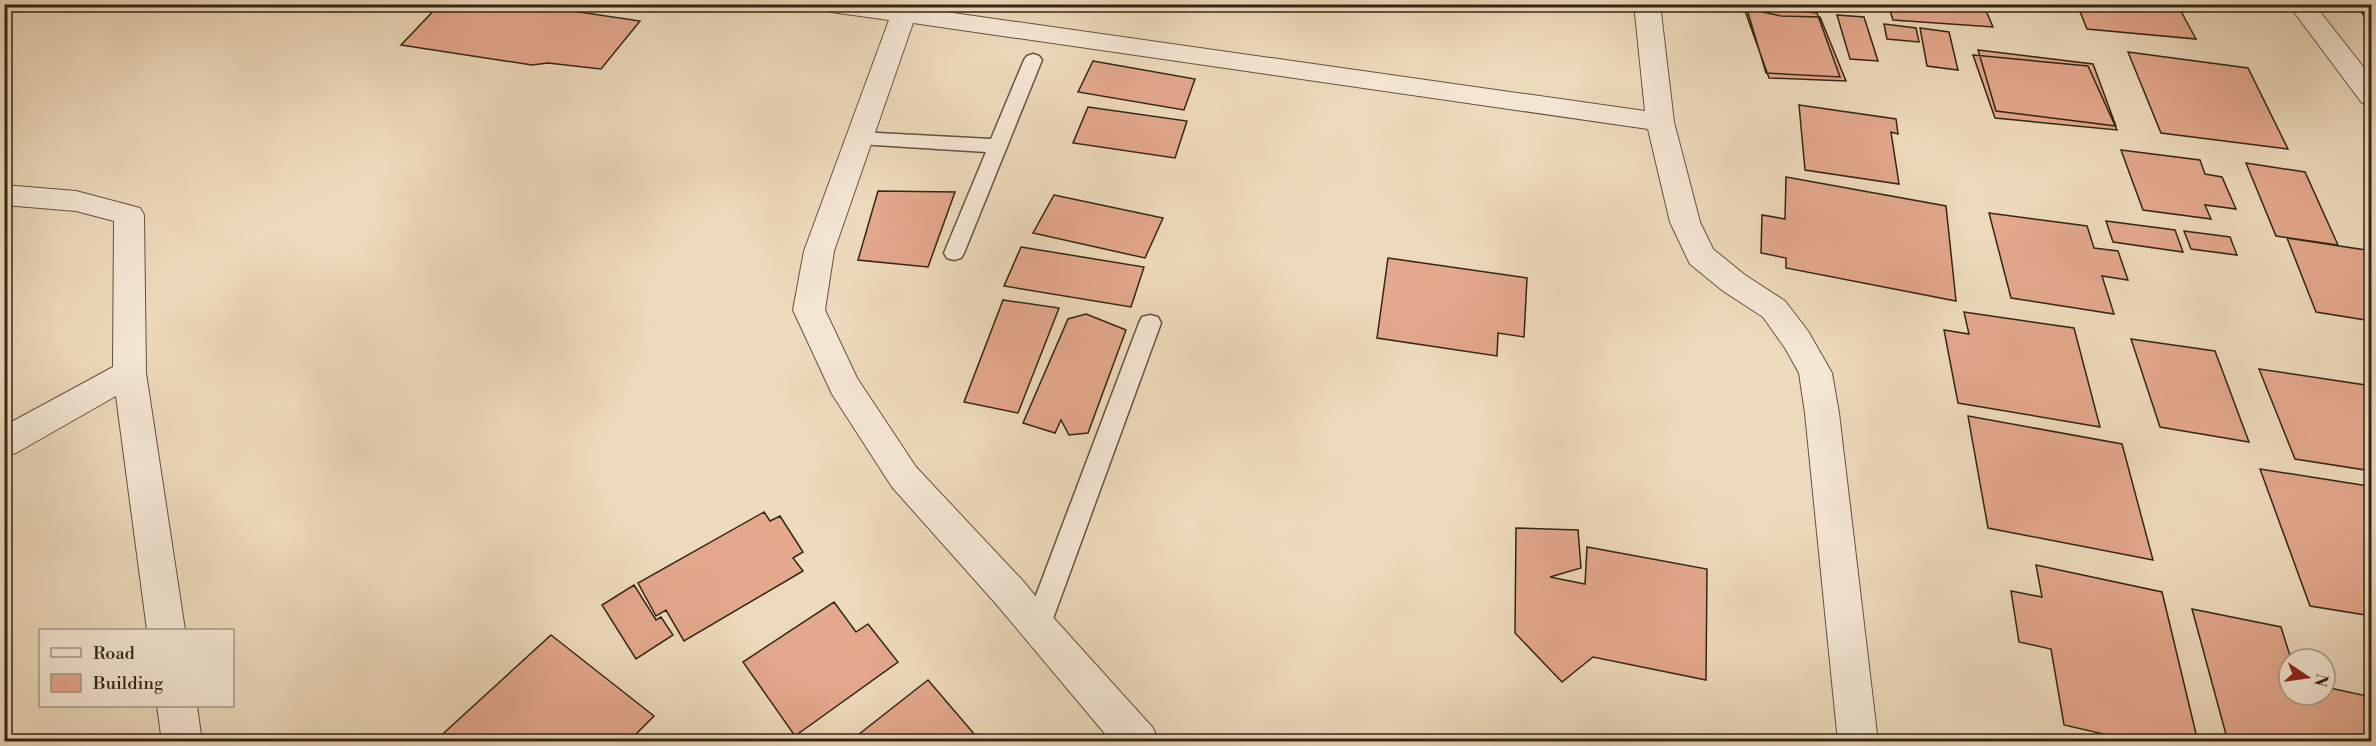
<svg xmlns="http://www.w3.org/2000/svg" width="2376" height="746" viewBox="0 0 2376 746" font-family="'Libre Bodoni',serif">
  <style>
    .building { fill: #e4a88c; stroke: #332614; stroke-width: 1.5 }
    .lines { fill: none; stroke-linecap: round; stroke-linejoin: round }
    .service-casing { stroke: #62533e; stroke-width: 3 }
    .minor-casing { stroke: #62533e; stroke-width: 2 }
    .service { fill: #f3e6d3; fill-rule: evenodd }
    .minor { fill: #f3e6d3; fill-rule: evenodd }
  </style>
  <rect width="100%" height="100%" fill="#edd9bb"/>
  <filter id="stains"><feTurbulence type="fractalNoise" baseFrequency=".00333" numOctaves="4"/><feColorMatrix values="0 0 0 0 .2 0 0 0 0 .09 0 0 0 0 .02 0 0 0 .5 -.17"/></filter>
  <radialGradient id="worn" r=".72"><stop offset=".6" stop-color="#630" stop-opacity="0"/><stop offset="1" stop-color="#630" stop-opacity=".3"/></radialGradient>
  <path class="building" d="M440 4H525L640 21 601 69 548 63 532 65 401 45Z
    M1888 4H1983L1993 27 1893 20Z
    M2077 4H2177L2196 39 2087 29Z
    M1746 6 1817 13 1840 77 1766 73Z
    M1744 8 1781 16 1820 17 1846 81 1769 78Z
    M2360 10 2372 11V28Z
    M1837 15 1864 17 1878 61 1850 59Z
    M1884 24 1916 28 1919 42 1887 39Z
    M1920 28 1949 32 1958 70 1927 66Z
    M1978 50 2093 64 2116 126 1996 111Z
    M2128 52 2248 68 2288 149 2161 133Z
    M1973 55 2088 66 2117 130 1995 118Z
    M1093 61 1195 79 1184 110 1078 92Z
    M1799 105 1896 119 1898 134 1891 132 1899 184 1805 170Z
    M1088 107 1187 121 1175 158 1073 143Z
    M2121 150 2200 160 2205 174 2222 177 2236 209 2205 205 2211 219 2143 210Z
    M2246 163 2305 172 2338 245 2276 236Z
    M1786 177 1946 206 1956 301 1786 268V258L1761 253 1762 215 1785 219Z
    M878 191 955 192 928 267 858 260Z
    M1054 195 1163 218 1145 258 1033 233Z
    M1989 213 2087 226 2094 248 2118 251 2128 280 2102 276 2114 314 2011 298Z
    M2106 221 2175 230 2183 252 2113 242Z
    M2184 231 2230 237 2237 255 2191 249Z
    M2287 238 2372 251V321L2316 312Z
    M1021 247 1144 267 1131 307 1004 286Z
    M1388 258 1527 278 1524 337 1498 333 1497 356 1377 338Z
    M1003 300 1059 308 1018 413 964 402Z
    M1964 312 2074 328 2100 427 1958 403 1944 330 1969 334Z
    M1086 314 1126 330 1088 433 1069 435 1061 420 1055 433 1023 423 1068 319Z
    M2131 339 2215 351 2249 442 2160 427Z
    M2259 369 2372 386V471L2295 459Z
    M1968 416 2122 444 2153 560 1988 528Z
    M2260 469 2368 486 2372 495V616L2310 606Z
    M764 512 770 521 780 516 803 552 793 558 803 571 684 641 666 610 656 616 638 583Z
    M1516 528 1578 530 1581 568 1550 577 1585 584 1587 547 1707 569 1706 680 1593 657 1562 682 1515 633Z
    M2036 565 2162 592 2198 742H2138L2064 725 2051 649 2019 642 2011 591 2042 597Z
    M634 585 656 620 661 617 673 635 636 659 602 605Z
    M834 602 856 632 868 624 898 662 795 736 743 662Z
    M2192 609 2281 627 2291 659H2289V695H2325V687L2372 697V742H2228Z
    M551 635 654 716 628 742H434Z
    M928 680 981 742H849Z"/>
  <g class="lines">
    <defs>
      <path id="service" d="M1033 54 1039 56 1042 60 964 253 961 258 954 260 947 258 944 253 986 152 859 144 852 142 849 138 852 134 859 132 991 139 1024 60 1027 56Z
        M1150 315 1158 317 1161 323 1050 627 1046 635 1037 639 1028 635 1024 627 1139 323 1142 317Z"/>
      <path id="minor" d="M819 4 904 6 1645 111 1634 4H1660L1674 122 1700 222 1713 249 1745 275 1785 301 1808 331 1832 373 1839 413 1878 742H1838L1805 413 1799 373 1785 348 1763 317 1723 291 1690 264 1686 256 1670 222 1648 129 913 23 834 251 825 310 857 378 916 467 1023 581 1051 615 1153 728 1159 742H1112L997 605 892 487 832 394 793 310 804 251 889 20 831 12 822 9Z
        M2288 4H2314L2372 78V106L2362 103Z
        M4 185 76 191 140 208 144 215 146 373 185 630H147L116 396 16 453 4 457V426L113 367 114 221 76 211 4 205Z
        M157 706H197L202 742H162Z"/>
    </defs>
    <use href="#service" class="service-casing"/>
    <use href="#minor" class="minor-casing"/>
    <use href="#service" class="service"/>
    <use href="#minor" class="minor"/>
  </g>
  <rect width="2376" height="746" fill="none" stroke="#edd9bb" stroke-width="24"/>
  <rect x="6" y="6" width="2364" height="734" fill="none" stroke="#332614" stroke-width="3"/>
  <rect x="12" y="12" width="2352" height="722" fill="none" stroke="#332614" stroke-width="1.5"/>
  <rect x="39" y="629" width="195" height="78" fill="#f3e6d3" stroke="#a69987" stroke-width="1.5"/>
  <rect x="51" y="648" width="30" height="9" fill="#f3e6d3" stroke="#a69987" stroke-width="1.5"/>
  <text x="93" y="659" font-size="18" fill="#332614">Road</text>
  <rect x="51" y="674" width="30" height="18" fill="#e4a88c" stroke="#a69987" stroke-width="1.5"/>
  <text x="93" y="689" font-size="18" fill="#332614">Building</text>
  <g transform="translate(2307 677) rotate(103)"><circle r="28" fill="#f3e6d3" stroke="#a69987" stroke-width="1.5"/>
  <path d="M0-4.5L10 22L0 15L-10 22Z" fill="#8f2418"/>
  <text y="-9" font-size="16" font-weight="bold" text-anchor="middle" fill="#332614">N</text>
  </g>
  <rect width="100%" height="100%" filter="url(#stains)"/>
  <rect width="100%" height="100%" fill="url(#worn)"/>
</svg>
